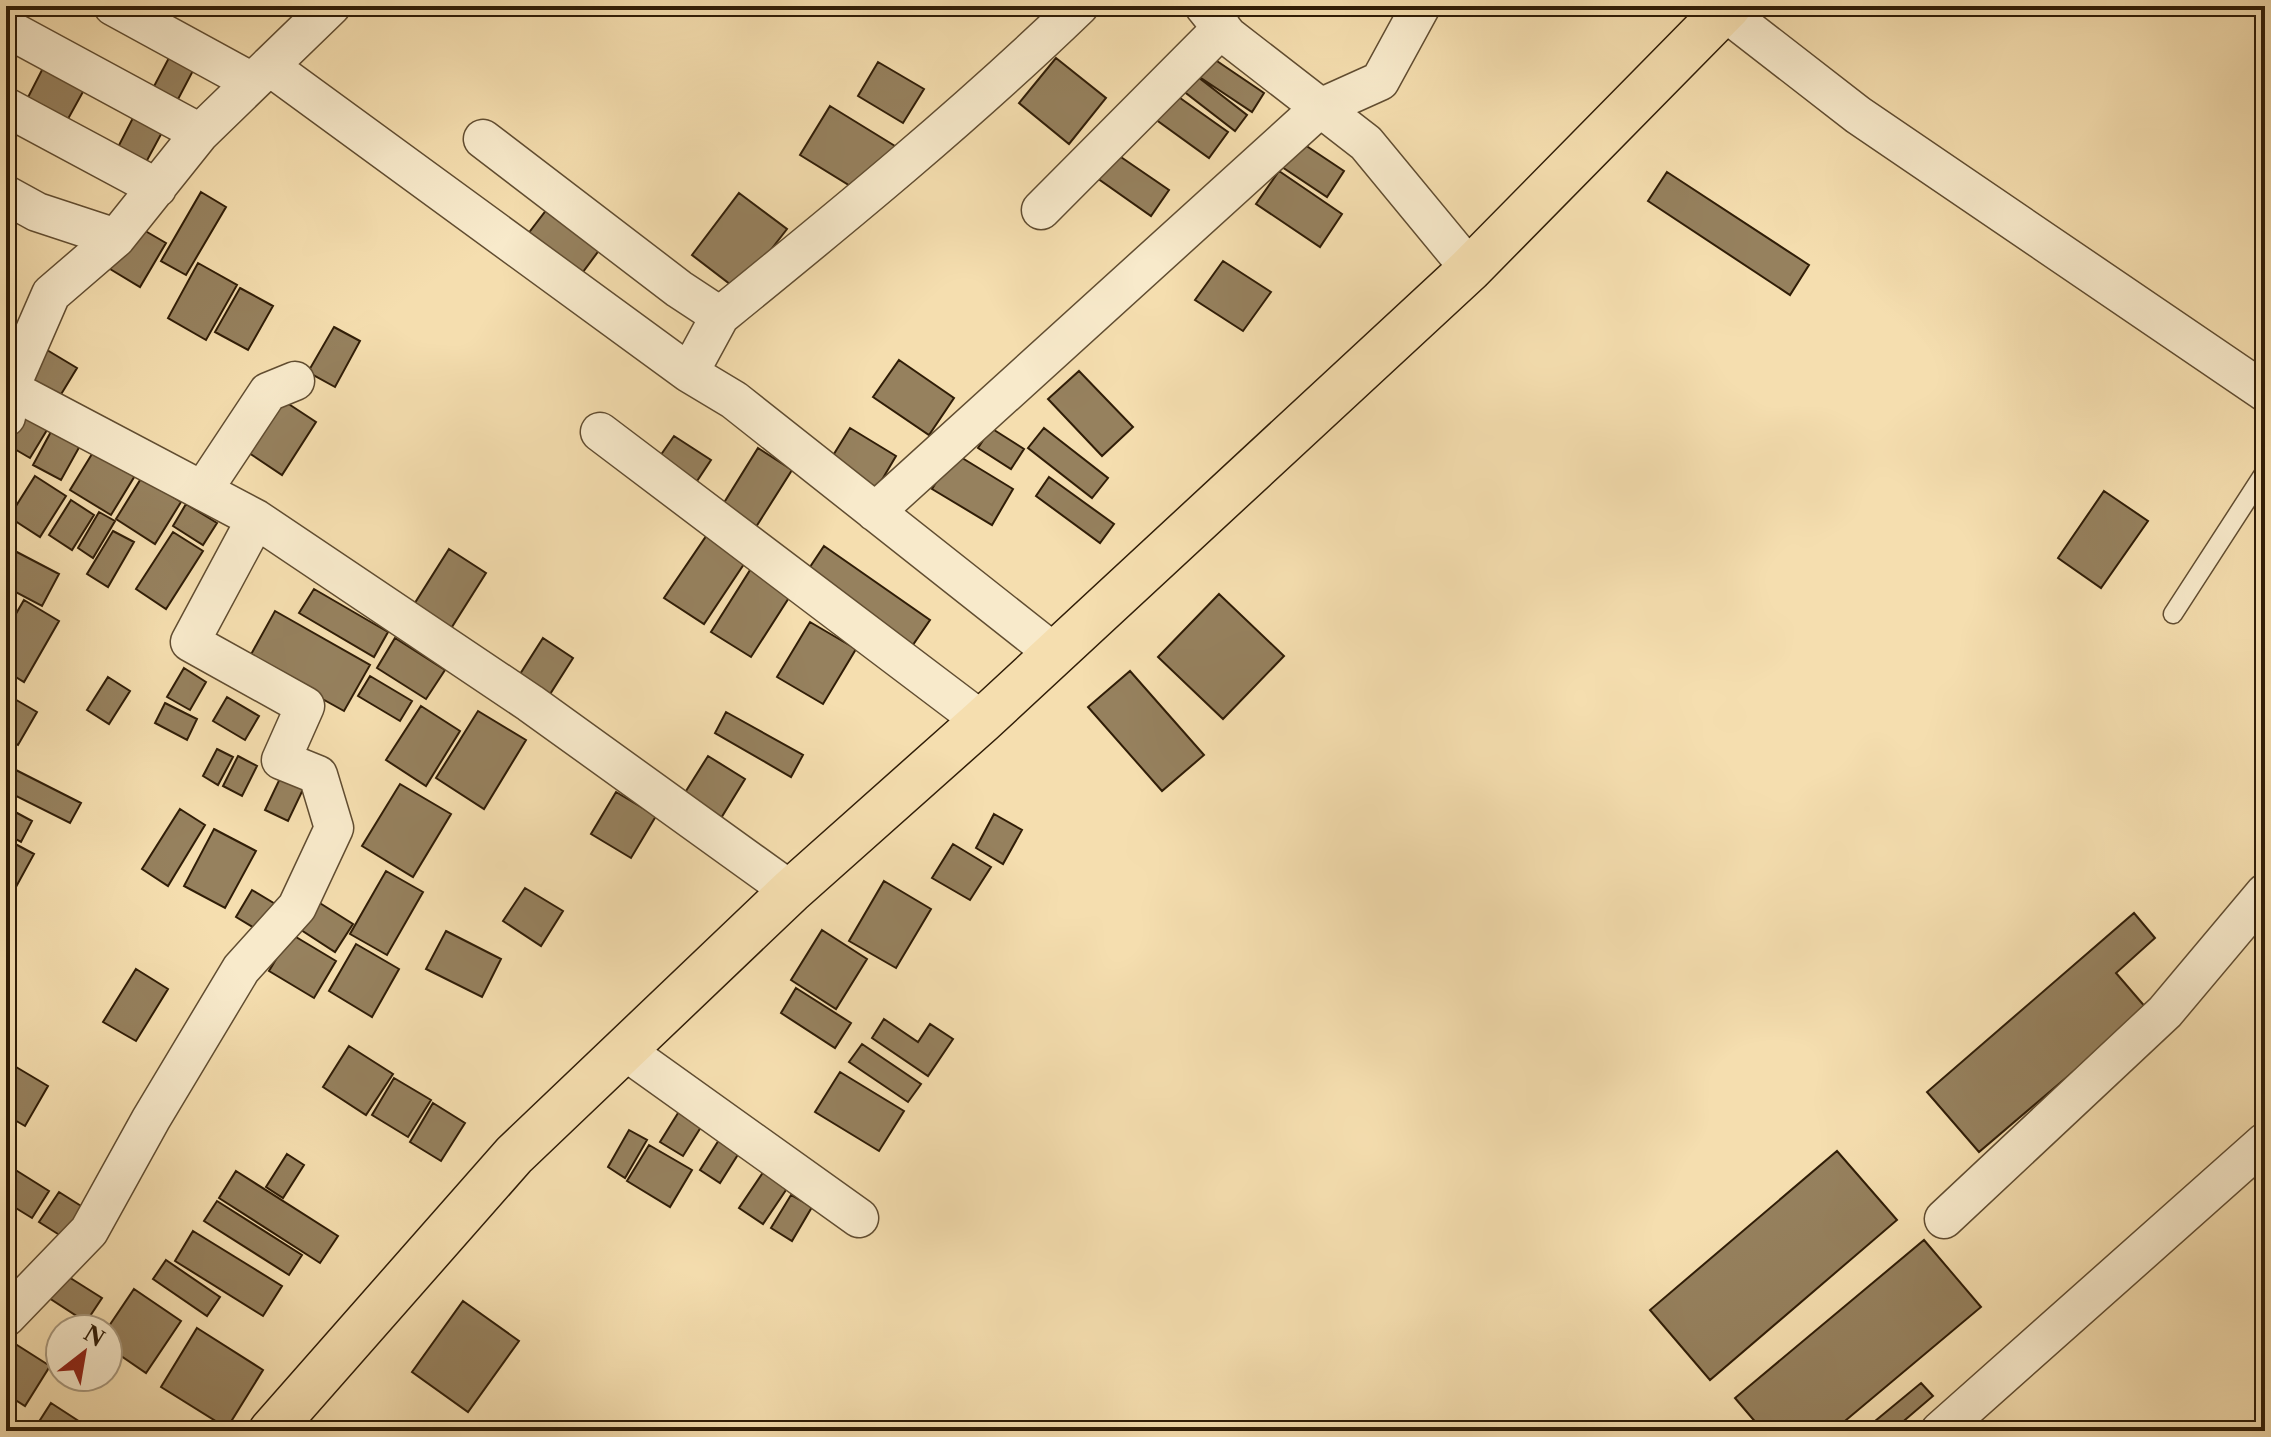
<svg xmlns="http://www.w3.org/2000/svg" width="2271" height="1437" viewBox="0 0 2271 1437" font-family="'Libre Caslon Text',serif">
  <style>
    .building { fill: #96815e; stroke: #301d07; stroke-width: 2 }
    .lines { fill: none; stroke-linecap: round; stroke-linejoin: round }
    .service-casing { stroke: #614d31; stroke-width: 21 }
    .minor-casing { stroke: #614d31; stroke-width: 41 }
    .trunk-casing { stroke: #301d07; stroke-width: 47 }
    .service { stroke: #f8eacb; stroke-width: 18 }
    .minor { stroke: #f8eacb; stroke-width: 38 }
    .trunk { stroke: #f5deaf; stroke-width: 44 }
  </style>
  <rect width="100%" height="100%" fill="#f5deaf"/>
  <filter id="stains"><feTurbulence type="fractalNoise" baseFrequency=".0025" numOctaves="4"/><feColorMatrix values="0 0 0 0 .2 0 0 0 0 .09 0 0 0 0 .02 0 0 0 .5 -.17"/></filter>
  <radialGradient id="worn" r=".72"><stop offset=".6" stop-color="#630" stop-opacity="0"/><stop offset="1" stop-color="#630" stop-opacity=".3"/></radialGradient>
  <path class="building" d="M172 52 196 65 175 105 151 92Z
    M1211 57 1264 93 1252 112 1198 76Z
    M1056 58 1106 98 1069 144 1019 103Z
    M878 62 924 89 903 123 858 96Z
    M43 68 84 90 63 128 23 107Z
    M1194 74 1247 115 1235 131 1182 90Z
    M1173 93 1228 132 1209 158 1155 119Z
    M830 106 895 146 865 195 800 155Z
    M137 110 166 125 144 166 116 151Z
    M1296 139 1344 171 1327 197 1279 165Z
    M1115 153 1169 190 1151 216 1097 178Z
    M1279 171 1342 214 1320 247 1256 204Z
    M1667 172 1809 265 1790 295 1648 201Z
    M201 192 226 207 186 275 161 261Z
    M739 193 787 229 739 291 692 255Z
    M554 200 606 241 574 284 521 243Z
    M135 225 166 243 140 287 110 269Z
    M1223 261 1271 292 1243 331 1195 300Z
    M198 263 237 285 206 340 168 318Z
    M240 288 273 306 248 350 215 332Z
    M334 327 360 341 335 387 308 372Z
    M47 350 77 368 57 401 27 383Z
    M899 360 954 398 929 435 873 397Z
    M1079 371 1133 427 1102 456 1048 399Z
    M278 397 316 422 282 475 243 449Z
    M26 411 50 425 30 458 6 444Z
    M53 428 81 444 61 480 33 465Z
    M850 428 896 456 876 490 829 462Z
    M991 428 1024 449 1011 469 978 448Z
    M1044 428 1108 478 1092 498 1028 448Z
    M674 436 711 460 695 484 658 459Z
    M758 448 792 470 756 527 722 506Z
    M95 449 136 474 111 515 70 490Z
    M954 453 1013 489 992 525 932 489Z
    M35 476 66 496 40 537 9 517Z
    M142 477 181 502 155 544 116 519Z
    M1049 477 1114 524 1100 543 1036 496Z
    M2104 491 2148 521 2101 588 2058 558Z
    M71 500 94 515 72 550 49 535Z
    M186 504 217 523 203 545 173 526Z
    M99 512 115 521 93 558 78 548Z
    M711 529 750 555 704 624 664 598Z
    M113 531 134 542 108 587 87 574Z
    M173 532 203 551 166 609 136 589Z
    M824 546 930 620 908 652 802 579Z
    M449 549 486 573 450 630 413 606Z
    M13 550 59 574 42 606 6 587V563Z
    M752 567 792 593 751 657 711 632Z
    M314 589 388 632 374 657 299 613Z
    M1219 594 1284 656 1223 719 1158 657Z
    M24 600 59 621 24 682 6 671V631Z
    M275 611 370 665 344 711 249 658Z
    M810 622 856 649 823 704 777 677Z
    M395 638 445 670 426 699 377 668Z
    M543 638 573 658 545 702 515 682Z
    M184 668 206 682 190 710 167 697Z
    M1130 671 1204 755 1162 791 1088 707Z
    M370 676 412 701 400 721 358 696Z
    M108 677 130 691 109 724 87 710Z
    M6 694 37 712 18 745 6 738Z
    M227 697 259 716 245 740 213 721Z
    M165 703 197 719 187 740 155 723Z
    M421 706 460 731 426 786 386 760Z
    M478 711 526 740 484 809 436 778Z
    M726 712 803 755 791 777 715 733Z
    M217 749 233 757 218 785 203 776Z
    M238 756 257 766 242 796 223 786Z
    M708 756 745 779 718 823 681 799Z
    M6 765 81 803 70 823 6 791Z
    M284 770 307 781 288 821 265 810Z
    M400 784 451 814 413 877 362 846Z
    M616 792 656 816 631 858 591 834Z
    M6 807 32 821 21 842 6 834Z
    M180 809 205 825 168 886 142 869Z
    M994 814 1022 830 1003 864 976 848Z
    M214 829 256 851 225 908 184 886Z
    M6 839 34 854 16 887 6 882Z
    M953 844 991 867 970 900 932 878Z
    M386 871 423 892 387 955 350 934Z
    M884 881 931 909 896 968 849 941Z
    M525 888 563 911 541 946 503 921Z
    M252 890 277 905 261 932 236 917Z
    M315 900 353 924 335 952 298 928Z
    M2134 913 2155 938 2116 973 2147 1009 1979 1152 1927 1092Z
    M822 930 867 959 836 1009 791 980Z
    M446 931 501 959 482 997 426 969Z
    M291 934 336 961 314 998 269 971Z
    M356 944 399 969 372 1017 329 991Z
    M136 969 168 989 136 1041 103 1022Z
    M796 988 851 1023 835 1048 781 1013Z
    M884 1019 918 1042 930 1024 953 1039 928 1076 872 1038Z
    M862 1044 921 1084 908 1102 849 1062Z
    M349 1046 393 1074 366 1115 323 1087Z
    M6 1061 48 1086 25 1126 6 1115Z
    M840 1072 904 1111 879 1151 815 1112Z
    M394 1078 431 1100 408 1137 372 1115Z
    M433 1103 465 1123 441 1161 410 1142Z
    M683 1105 706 1119 683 1156 660 1142Z
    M629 1130 647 1140 625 1178 608 1167Z
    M724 1132 744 1145 720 1183 700 1170Z
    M649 1145 692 1170 670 1207 627 1181Z
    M1837 1151 1897 1220 1710 1380 1650 1310Z
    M287 1154 304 1165 283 1198 266 1187Z
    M6 1164 49 1191 32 1218 6 1202Z
    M236 1171 338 1236 320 1263 219 1198Z
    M764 1171 788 1187 763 1224 739 1208Z
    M59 1192 89 1211 69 1241 39 1222Z
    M791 1195 812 1207 792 1241 771 1228Z
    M217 1201 302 1255 289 1275 204 1221Z
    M193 1231 282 1286 263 1316 175 1261Z
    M1924 1240 1981 1307 1833 1431H1763L1735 1398Z
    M166 1260 220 1297 207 1316 153 1279Z
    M64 1274 102 1298 86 1322 49 1298Z
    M134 1289 181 1321 146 1373 108 1347 107 1329Z
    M463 1301 519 1341 468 1412 412 1372Z
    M197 1328 263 1370 227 1428 161 1387Z
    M6 1338 50 1366 25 1406 6 1394Z
    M1921 1383 1933 1396 1892 1431H1863Z
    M51 1403 94 1431H33Z"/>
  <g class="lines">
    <defs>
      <path id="service" d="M2173 614 2265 472"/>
      <path id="minor" d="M113 6 252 82
        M1204 6 1228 36 1366 143 1470 269
        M1724 11 1858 115 2265 392
        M6 28 200 133
        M269 66 689 373
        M6 107 157 188
        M483 139 679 289 720 316 689 373 734 400 1054 653
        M6 195 37 212 116 238
        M1041 210 1222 28
        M720 316C843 216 965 116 1079 6
        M6 387 256 519 530 703 791 891
        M6 417 10 388 51 294 116 238 200 133 331 6
        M600 432 982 721
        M203 490 268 392 295 381
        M875 512 1320 108 1380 81 1421 6
        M624 1050 859 1218
        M1944 1219 2165 1012 2265 893
        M6 1317 89 1231 151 1119 241 969 297 907 334 828 318 775 281 760 305 706 190 642 256 519
        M1940 1431 2265 1142"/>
      <path id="trunk" d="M271 1431 514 1155 791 891 982 721 1470 269 1729 6"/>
    </defs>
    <use href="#service" class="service-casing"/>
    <use href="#minor" class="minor-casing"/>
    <use href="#trunk" class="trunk-casing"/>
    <use href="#service" class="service"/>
    <use href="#minor" class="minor"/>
    <use href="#trunk" class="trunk"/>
  </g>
  <rect width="2271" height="1437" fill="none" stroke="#f5deaf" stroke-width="32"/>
  <rect x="8" y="8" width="2255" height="1421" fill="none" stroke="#301d07" stroke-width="4"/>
  <rect x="16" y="16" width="2239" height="1405" fill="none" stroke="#301d07" stroke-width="2"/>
  <g transform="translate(84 1353) rotate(31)"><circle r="38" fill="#f8eacb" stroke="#a8987d" stroke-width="2"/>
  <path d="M0-6L14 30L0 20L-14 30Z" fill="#8f2418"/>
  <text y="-12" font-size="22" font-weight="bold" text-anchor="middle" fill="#301d07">N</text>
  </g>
  <rect width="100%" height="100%" filter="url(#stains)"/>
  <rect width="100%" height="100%" fill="url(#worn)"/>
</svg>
